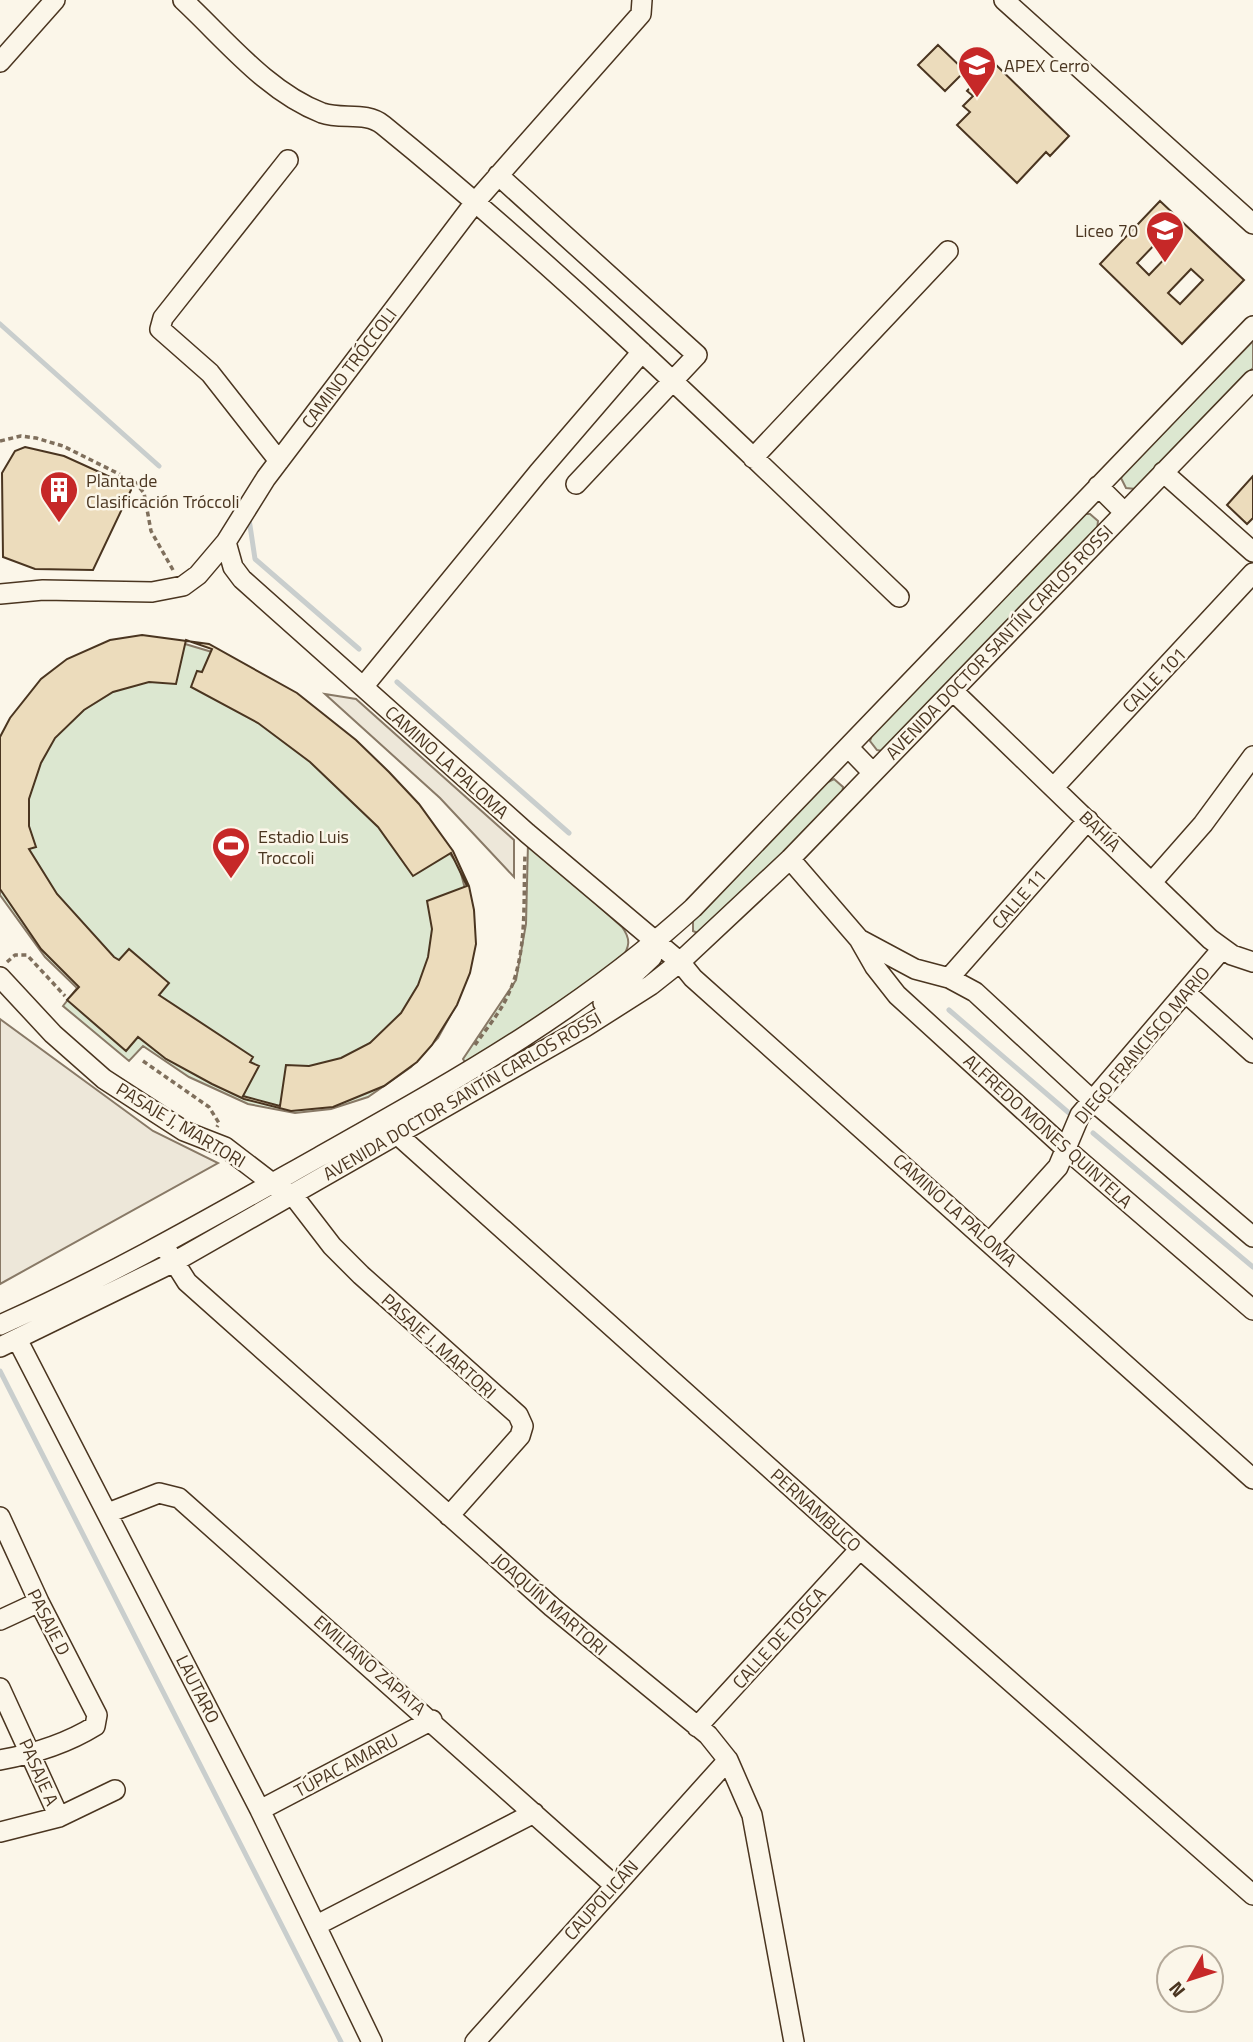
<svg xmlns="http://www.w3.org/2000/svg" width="1253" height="2042" viewBox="0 0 1253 2042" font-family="'Titillium Web',sans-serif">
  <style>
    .green { fill: #dce7d0; stroke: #887966; stroke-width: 2 }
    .parking { fill: #ede7d9; stroke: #887966; stroke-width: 2 }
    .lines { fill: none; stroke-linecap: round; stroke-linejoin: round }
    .stream { stroke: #c9cecd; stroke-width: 5 }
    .building { fill: #ecdcbc; stroke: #4a3520; stroke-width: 2; fill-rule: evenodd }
    .minor-casing { stroke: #4a3520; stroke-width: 22 }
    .path { stroke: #7f6f5c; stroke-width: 3.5; stroke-dasharray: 5 3.5; stroke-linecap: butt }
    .minor { stroke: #fbf6e9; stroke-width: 19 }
    .labels { text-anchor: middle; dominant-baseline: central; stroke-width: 5; stroke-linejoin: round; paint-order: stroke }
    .poi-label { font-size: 18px; fill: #4a3520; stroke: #fbf6e9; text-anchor: start }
    .street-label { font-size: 18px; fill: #4a3520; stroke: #fbf6e9 }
  </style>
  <rect width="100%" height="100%" fill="#fbf6e9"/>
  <path class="green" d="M1253 341V368L1136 489 1126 488 1121 478 1124 473Z
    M1085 514H1090L1098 521 1097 530 882 751 877 750 870 741 872 735Z
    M175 641 212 652 403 791 459 866 473 919 455 1007 438 1038 411 1067 368 1097 331 1109 295 1113 248 1104 189 1077 143 1046 129 1061 63 1006 77 988 45 957 0 895V741Z
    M834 779 843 787 842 795 700 934 693 931V918L826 783Z
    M528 843 622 927C631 939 630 947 621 959L467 1065 463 1059 516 980 526 924Z"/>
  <path class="parking" d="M325 694 356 699 514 840V877L440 798Z
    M0 1019 153 1131 218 1163 0 1284Z"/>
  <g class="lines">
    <path class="stream" d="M0 324 159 466
      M249 519 255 559 359 649
      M397 682 569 833
      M949 1010 1069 1113
      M1093 1133 1253 1267
      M0 1371 341 2042"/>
  </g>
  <path class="building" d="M938 45 965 71 945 91 918 65Z
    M991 60 1069 136 1050 156 1046 152 1017 183 957 125 970 112 963 106 973 96 967 91 976 81 973 78Z
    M1160 201 1244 280 1182 344 1100 264ZM1160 239 1172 251 1149 275 1137 263ZM1191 269 1203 280 1180 304 1168 293Z
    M25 447 64 456 128 485 131 490 93 570 35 569 3 557 2 473 15 451Z
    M1253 476V518L1247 524 1227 505Z
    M142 635 209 644 297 693 356 740 389 772 419 804 453 851 469 886 474 910 476 944 470 973 457 1005 432 1045 417 1062 384 1086 333 1107 291 1111 244 1099 212 1084 166 1059 138 1037 126 1051 67 1000 79 987 41 949 0 889V737L10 718 41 679 67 659 110 640ZM186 640 212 649 202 672 197 671 191 687 258 723 310 762 378 827 413 876 451 853 467 886 427 901 432 929 428 957 418 985 401 1013 370 1043 341 1058 309 1066 286 1065 280 1106 243 1096 259 1066 250 1062 253 1057 159 995 169 983 129 949 119 960 114 957 57 894 29 849 36 847 29 826V799L41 763 55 738 84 710 113 692 149 682 176 684Z"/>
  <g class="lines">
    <defs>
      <path id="minor" d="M183 0C225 39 267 92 322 113 342 120 366 111 383 125 564 272 731 436 899 597
        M1004 0 1253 224
        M0 62 55 0
        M498 175 697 355 576 484
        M753 458 948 251
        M279 461 210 373 160 329 163 318 288 160
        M1163 472 1253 552
        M1098 486 1124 512
        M226 542 233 567 242 579 527 833 680 962 693 978 1253 1479
        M0 594 43 590 152 592 183 586 198 575 226 542 266 478 476 201 641 14 642 0
        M363 687 538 473 642 352
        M953 691 1210 939 1232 955 1253 962
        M848 747 873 773
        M1055 786 1253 573
        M790 859 859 939 915 969 949 978 975 992 1093 1101 1253 1237
        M1152 882 1203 824 1253 756
        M859 939 875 967 897 995 1066 1149 1253 1310
        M0 977 53 1034 104 1079 184 1131 225 1147 272 1183 292 1194 332 1246 361 1275 518 1415 523 1426 520 1436 449 1516
        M949 978 1088 820
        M1185 992 1253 1053
        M603 1003 652 957
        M389 1127 860 1549 1253 1895
        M990 1242 1058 1167 1080 1115 1222 949
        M168 1252 187 1282 552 1607 708 1735 728 1760 752 1815 794 2042
        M0 1325C110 1276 214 1216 319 1157 454 1081 578 1013 693 908L1253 326
        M17 1339 260 1810 372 2042
        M0 1347 174 1262 585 1027 651 985 680 962 790 859 1253 380
        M108 1513 159 1493 179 1498 614 1885
        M0 1517 39 1602 97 1715 95 1726C66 1744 33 1754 0 1760
        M0 1620 39 1602
        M0 1688 59 1817
        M697 1727 860 1549
        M260 1810 432 1720
        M0 1832 59 1817 115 1790
        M317 1925 534 1813
        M475 2042 728 1760"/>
    </defs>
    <use href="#minor" class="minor-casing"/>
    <path class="path" d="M0 441 21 436 36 438 63 446 135 482 144 493 151 531 173 570
      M7 962 15 955H27L65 996
      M475 1045C486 1029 500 1013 508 995 528 953 523 901 525 855
      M143 1061 209 1107 219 1123 217 1127"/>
    <use href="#minor" class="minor"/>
  </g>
  <defs>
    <symbol id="university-pin" viewBox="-11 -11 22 30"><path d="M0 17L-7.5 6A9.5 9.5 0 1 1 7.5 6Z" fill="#c62828" stroke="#fbf6e9"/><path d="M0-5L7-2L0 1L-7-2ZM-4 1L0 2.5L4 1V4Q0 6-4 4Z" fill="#fff"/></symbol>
    <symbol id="school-pin" viewBox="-11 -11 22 30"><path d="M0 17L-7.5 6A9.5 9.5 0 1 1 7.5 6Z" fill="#c62828" stroke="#fbf6e9"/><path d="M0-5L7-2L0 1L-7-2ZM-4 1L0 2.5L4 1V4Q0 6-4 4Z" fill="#fff"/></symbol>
    <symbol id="building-pin" viewBox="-11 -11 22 30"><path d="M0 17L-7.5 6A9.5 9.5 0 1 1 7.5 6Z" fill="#c62828" stroke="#fbf6e9"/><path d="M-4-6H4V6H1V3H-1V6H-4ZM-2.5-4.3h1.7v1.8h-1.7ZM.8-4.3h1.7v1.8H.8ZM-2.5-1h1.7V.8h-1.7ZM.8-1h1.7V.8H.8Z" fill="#fff"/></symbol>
    <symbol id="stadium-pin" viewBox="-11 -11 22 30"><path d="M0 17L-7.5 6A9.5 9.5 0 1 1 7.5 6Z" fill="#c62828" stroke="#fbf6e9"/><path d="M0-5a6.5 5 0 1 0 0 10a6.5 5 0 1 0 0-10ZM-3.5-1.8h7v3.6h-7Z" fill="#fff"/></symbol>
  </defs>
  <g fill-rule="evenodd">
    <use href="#university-pin" x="955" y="43" width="44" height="60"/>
    <use href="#school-pin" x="1143" y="208" width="44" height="60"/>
    <use href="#building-pin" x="37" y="468" width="44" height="60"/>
    <use href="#stadium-pin" x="209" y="824" width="44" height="60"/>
  </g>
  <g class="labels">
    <g class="poi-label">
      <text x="1004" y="65">APEX Cerro</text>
      <text x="1138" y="230" text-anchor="end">Liceo 70</text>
      <text x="86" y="480">Planta de<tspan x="86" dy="21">Clasificación Tróccoli</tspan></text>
      <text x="258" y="836">Estadio Luis<tspan x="258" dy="21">Troccoli</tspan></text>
    </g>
    <g class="street-label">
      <text transform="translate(349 368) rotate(-53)">CAMINO TRÓCCOLI</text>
      <text transform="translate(999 642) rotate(-46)">AVENIDA DOCTOR SANTÍN CARLOS ROSSI</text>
      <text transform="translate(1154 680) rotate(-46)">CALLE 101</text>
      <text transform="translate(447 762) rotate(42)">CAMINO LA PALOMA</text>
      <text transform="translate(1100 831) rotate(44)">BAHÍA</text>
      <text transform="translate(1019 899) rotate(-49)">CALLE 11</text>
      <text transform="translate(1142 1045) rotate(-50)">DIEGO FRANCISCO MARIO</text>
      <text transform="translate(462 1096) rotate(-30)">AVENIDA DOCTOR SANTÍN CARLOS ROSSI</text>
      <text transform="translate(181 1125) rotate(31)">PASAJE J, MARTORI</text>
      <text transform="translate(1048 1131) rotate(42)">ALFREDO MONES QUINTELA</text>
      <text transform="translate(955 1210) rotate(42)">CAMINO LA PALOMA</text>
      <text transform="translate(439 1346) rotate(42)">PASAJE J. MARTORI</text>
      <text transform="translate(816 1510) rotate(42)">PERNAMBUCO</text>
      <text transform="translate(550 1604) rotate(41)">JOAQUÍN MARTORI</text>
      <text transform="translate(49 1622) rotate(63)">PASAJE D</text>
      <text transform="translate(779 1638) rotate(-48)">CALLE DE TOSCA</text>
      <text transform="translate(370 1665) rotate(41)">EMILIANO ZAPATA</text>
      <text transform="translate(198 1689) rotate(63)">LAUTARO</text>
      <text transform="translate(346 1765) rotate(-28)">TÚPAC AMARU</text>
      <text transform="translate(39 1772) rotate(66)">PASAJE A</text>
      <text transform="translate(601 1900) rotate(-48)">CAUPOLICÁN</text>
    </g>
  </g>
  <g transform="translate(1190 1979) rotate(231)"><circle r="33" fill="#fbf6e9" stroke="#b4a999" stroke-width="2"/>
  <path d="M0-5L12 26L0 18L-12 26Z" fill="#c62828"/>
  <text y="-10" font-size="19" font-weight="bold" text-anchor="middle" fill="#4a3520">N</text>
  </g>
</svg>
